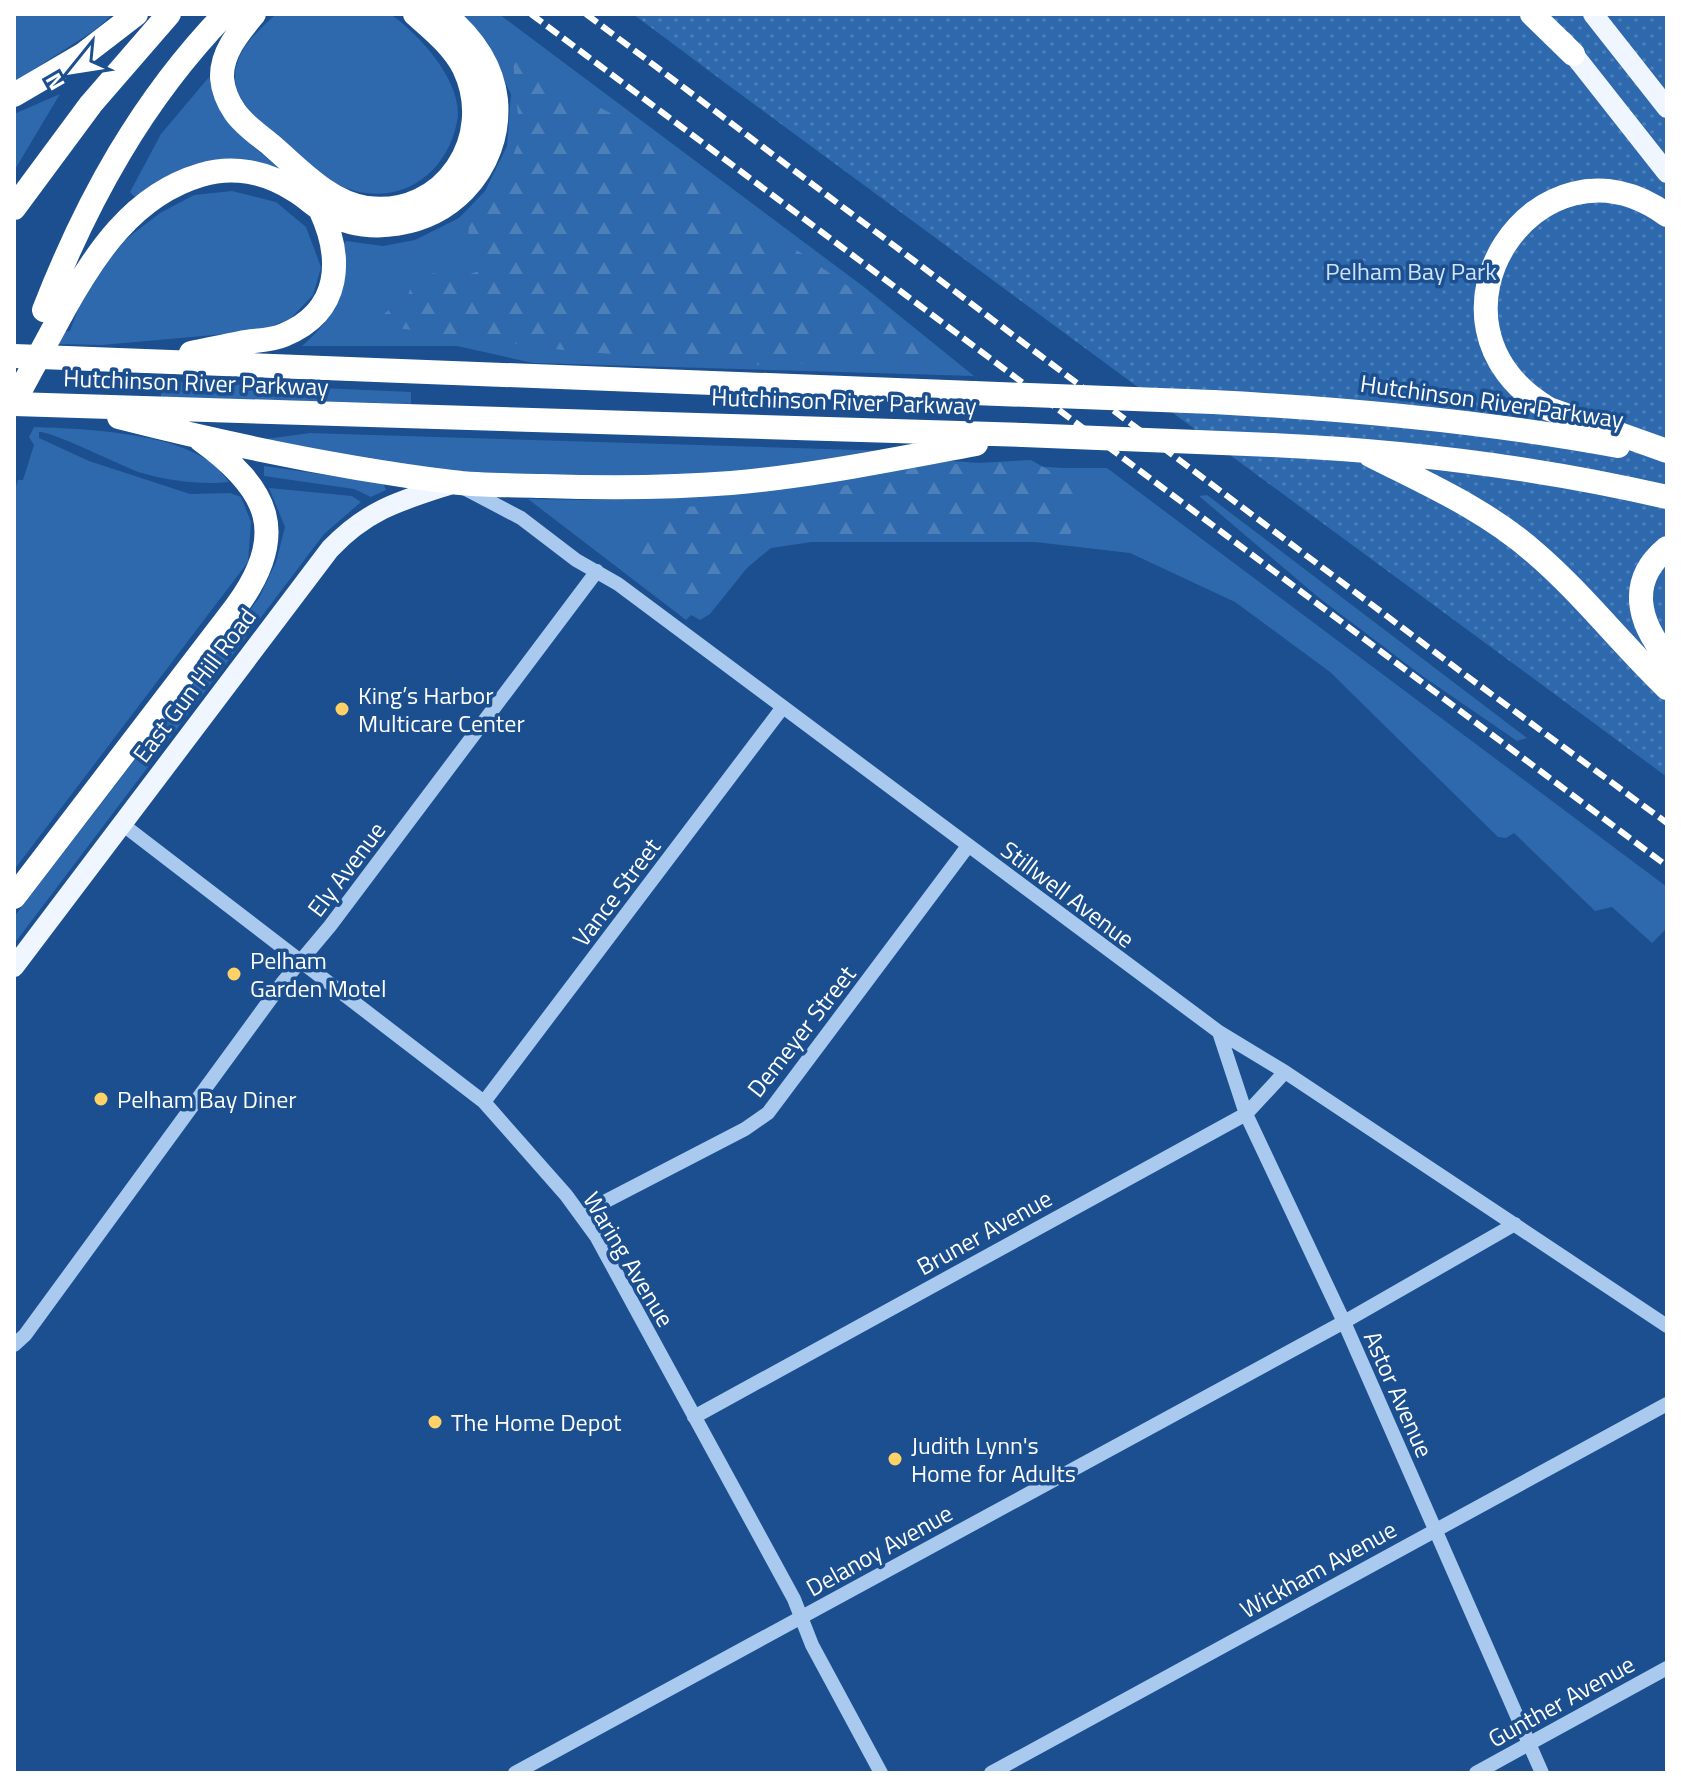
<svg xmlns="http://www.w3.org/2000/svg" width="1681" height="1787" viewBox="0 0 1681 1787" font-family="'Titillium Web',sans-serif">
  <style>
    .grass { fill: #2e69ad }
    .forest { fill: url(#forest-firs) }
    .park { fill: url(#park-dots) }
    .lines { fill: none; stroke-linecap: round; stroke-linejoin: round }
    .minor { stroke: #a9c9ee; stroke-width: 14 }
    .major { stroke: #f0f6ff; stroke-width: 20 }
    .highway { stroke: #fff; stroke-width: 24 }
    .rail { stroke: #fff; stroke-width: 6; stroke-dasharray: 14 6; stroke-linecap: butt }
    .highway-bridge { stroke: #fff; stroke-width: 24 }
    .poi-dot { fill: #ffd166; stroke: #1b4f8f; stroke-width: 3 }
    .labels { text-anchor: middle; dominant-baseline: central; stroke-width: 7; stroke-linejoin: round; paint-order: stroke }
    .park-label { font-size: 24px; fill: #cfe3fa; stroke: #1b4f8f }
    .street-label { font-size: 24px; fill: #fff; stroke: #1b4f8f }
    .poi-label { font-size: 24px; fill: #fff; stroke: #1b4f8f; text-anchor: start }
  </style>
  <defs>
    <pattern id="forest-firs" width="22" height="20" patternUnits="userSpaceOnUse" patternTransform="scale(2)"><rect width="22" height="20" fill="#2e69ad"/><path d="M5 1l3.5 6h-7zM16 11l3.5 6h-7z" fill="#4d80b9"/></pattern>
    <pattern id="park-dots" width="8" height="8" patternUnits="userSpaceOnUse" patternTransform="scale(2)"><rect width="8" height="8" fill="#2e69ad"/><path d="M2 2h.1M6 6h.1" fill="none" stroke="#4d80b9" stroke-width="1.8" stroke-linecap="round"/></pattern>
  </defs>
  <rect width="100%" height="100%" fill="#1b4f8f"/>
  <path class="grass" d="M14 14H113L95 30 14 82Z
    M276 14H390C420 34 465 85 457 122 445 182 388 212 333 182 315 172 298 153 282 139 264 124 236 105 235 78 235 50 257 32 276 14Z
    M454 14H499L864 287 974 376 533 363 457 346H302C336 316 348 291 343 245L346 241 383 246 415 240 459 218 485 191 507 146 511 94 483 38Z
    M209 77C219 124 254 146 288 176 221 157 193 151 136 198L130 192 161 134Z
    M60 94 14 171V114Z
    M232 191 276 202 306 227 321 267 313 295 290 319 258 331 102 345 59 344 62 332 70 331 84 293 125 240 160 213 194 195Z
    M161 381 411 392V404L161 397Z
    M34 427C86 429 169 432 212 463 218 468 224 476 229 482 201 485 170 481 142 473 123 467 50 430 39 432V438L89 461 190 494 230 493 241 497 251 522 248 562 14 870V492L18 480H23L34 445 29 437Z
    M310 433 890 451 889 454 636 483 435 471 335 455 266 439Z
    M933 460 1063 468H1107L1667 887V932L1665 930 1652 943 1612 907 1595 911 1514 833 1506 838 1498 837 1330 672 1235 602 1130 553 1035 542H812L771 548 747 568 710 614 700 620 691 615 686 620 528 499 585 500 669 497Z
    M264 466 383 483 386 490 371 497 354 489 264 476Z
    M269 488 352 496 361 502 324 534 14 944V917L259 598 276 562 285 527Z
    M1207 495 1527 738 1517 741 1421 675 1318 597 1199 496Z"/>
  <path class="forest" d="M513 61 644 131 770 231 951 359 746 365 563 350 397 328 384 314 408 295 414 278 435 273 456 279 493 266 485 254 467 249 469 225 498 192 520 138Z
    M1031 460 1064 479 1082 502 1070 535 764 537 696 608 657 576 635 544 658 510 811 494 923 466Z"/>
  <path class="park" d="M633 14H1667V777L724 82Z"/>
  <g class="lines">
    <path class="minor" d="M462 487 521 518 576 560 618 584 1219 1032 1285 1072 1667 1326
      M122 824 484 1102 566 1195 596 1236 794 1599 812 1645 881 1773
      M1219 1032 1246 1114 1344 1322 1542 1773
      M484 1102 783 707
      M581 1214 745 1129 768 1113 968 846
      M14 1345 25 1335 283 982 330 926 597 571
      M694 1417 1246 1114 1285 1072
      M515 1773 1344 1322 1515 1224
      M991 1773 1667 1404
      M1476 1773 1667 1668"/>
    <path class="major" d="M1593 14 1667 108
      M1563 41 1667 173
      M14 967 330 549C369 508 403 500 455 483"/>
    <path class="highway" d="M254 14C239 32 221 53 222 78 223 90 228 102 235 112 244 125 259 135 271 145 299 169 328 202 367 208 445 218 497 137 464 68 453 46 433 30 415 14
      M1532 14 1573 54
      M14 95 84 54 136 14
      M14 208 91 104 169 14
      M1667 215C1538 121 1403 323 1549 409L1667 451
      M44 310C87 200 142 100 225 14
      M62 313C94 255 133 195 201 175 233 165 266 172 294 190 305 196 313 205 324 211 369 237 429 226 464 190 487 166 499 134 496 100 492 64 472 37 444 14
      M191 353C207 350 224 346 240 343 255 340 270 341 284 335 342 311 343 258 320 209
      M14 356 973 393
      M1213 402C1350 409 1483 421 1618 446
      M14 404 1023 435
      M119 417C229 445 340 468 452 482 482 486 513 485 543 486 606 488 668 488 731 483 813 476 895 459 976 444
      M1272 445C1406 451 1537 467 1667 497
      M1370 455C1427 484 1485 509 1534 552 1582 593 1621 644 1667 688
      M1667 548C1627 581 1638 622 1667 657
      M14 897 236 607C290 534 269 489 201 440"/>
    <path class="rail" d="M531 14 1667 866
      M586 14 1464 674 1667 823"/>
    <path class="highway-bridge" d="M973 393 1213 402
      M14 402 62 313
      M1023 435 1272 445"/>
  </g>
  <g class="poi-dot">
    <circle cx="342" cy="709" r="8"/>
    <circle cx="234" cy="974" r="8"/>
    <circle cx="101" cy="1099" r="8"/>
    <circle cx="435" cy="1422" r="8"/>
    <circle cx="895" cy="1459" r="8"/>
  </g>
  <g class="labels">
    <g class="park-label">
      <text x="1411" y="271">Pelham Bay Park</text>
    </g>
    <g class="street-label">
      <text transform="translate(196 382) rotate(2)">Hutchinson River Parkway</text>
      <text transform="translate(844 401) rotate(2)">Hutchinson River Parkway</text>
      <text transform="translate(1492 401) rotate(8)">Hutchinson River Parkway</text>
      <text transform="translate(194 685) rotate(-53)">East Gun Hill Road</text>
      <text transform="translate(346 869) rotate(-53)">Ely Avenue</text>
      <text transform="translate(616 892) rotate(-53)">Vance Street</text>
      <text transform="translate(1068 894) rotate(37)">Stillwell Avenue</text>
      <text transform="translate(801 1031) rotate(-52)">Demeyer Street</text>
      <text transform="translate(984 1232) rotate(-29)">Bruner Avenue</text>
      <text transform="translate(629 1259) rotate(59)">Waring Avenue</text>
      <text transform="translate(1399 1394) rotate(66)">Astor Avenue</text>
      <text transform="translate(879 1550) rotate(-29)">Delanoy Avenue</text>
      <text transform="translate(1318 1569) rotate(-29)">Wickham Avenue</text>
      <text transform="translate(1561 1701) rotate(-29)">Gunther Avenue</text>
    </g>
    <g class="poi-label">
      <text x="358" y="695">King’s Harbor<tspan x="358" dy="28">Multicare Center</tspan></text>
      <text x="250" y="960">Pelham<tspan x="250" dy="28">Garden Motel</tspan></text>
      <text x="117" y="1099">Pelham Bay Diner</text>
      <text x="451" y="1422">The Home Depot</text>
      <text x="911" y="1445">Judith Lynn's<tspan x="911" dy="28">Home for Adults</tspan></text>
    </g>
  </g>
  <rect width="1681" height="1787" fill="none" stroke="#ffffff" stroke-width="32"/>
  <g transform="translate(72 72) rotate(240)" stroke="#1b4f8f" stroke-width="6" paint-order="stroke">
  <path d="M0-6L14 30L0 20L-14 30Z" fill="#ffffff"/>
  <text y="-12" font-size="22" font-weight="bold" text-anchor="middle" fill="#ffffff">N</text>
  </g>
</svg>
